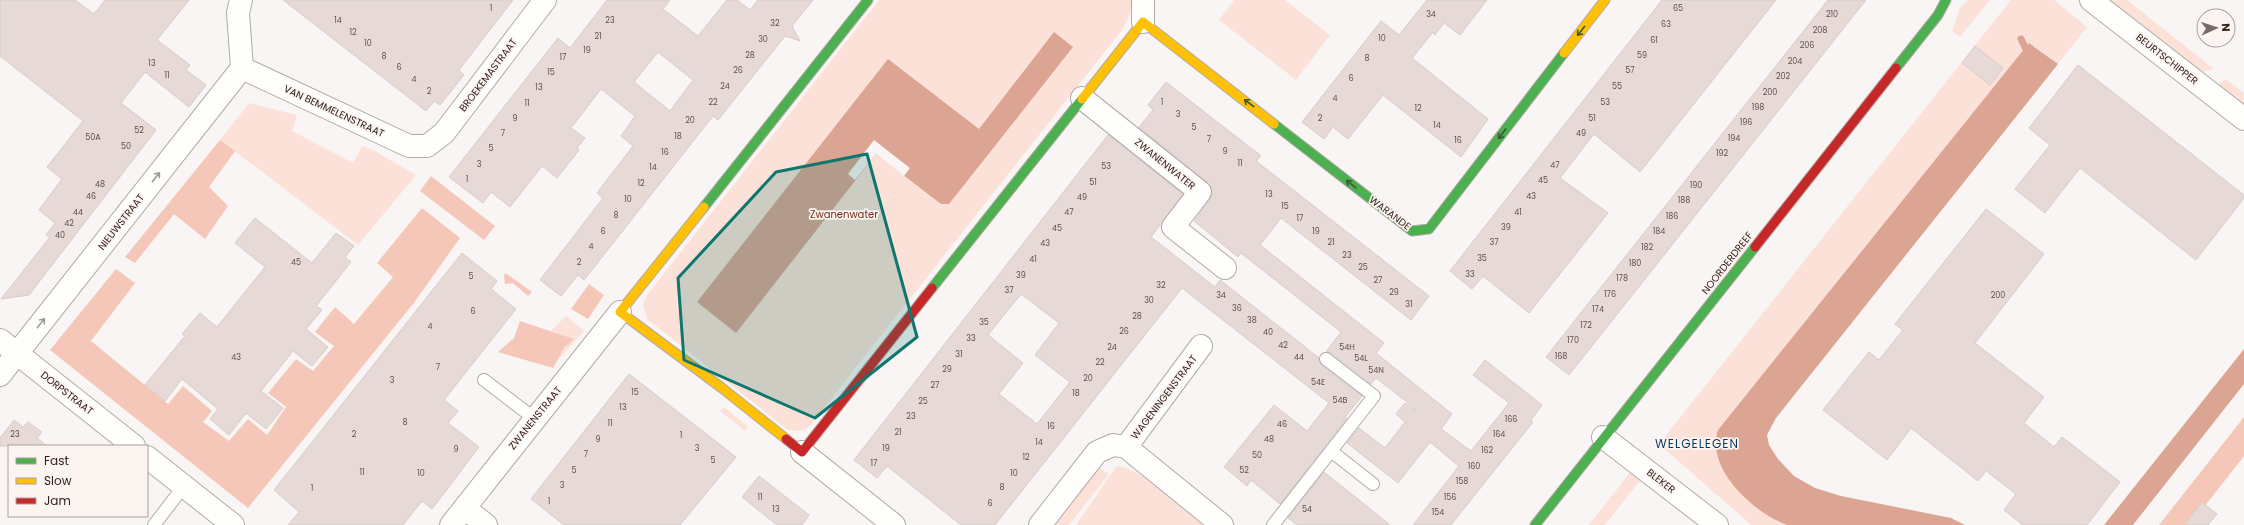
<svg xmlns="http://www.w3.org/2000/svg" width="2244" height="525" viewBox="0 0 2244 525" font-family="Poppins,sans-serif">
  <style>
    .green { fill: #fce1d8 }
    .forest { fill: #f5c7b9 }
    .water { fill: #dca493 }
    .pier { fill: #f9f5f4 }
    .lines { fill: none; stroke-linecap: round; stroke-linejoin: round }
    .stream { stroke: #dca493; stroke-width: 7 }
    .building { fill: #e7d9d5; stroke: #d6cdca; fill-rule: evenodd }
    .lane-casing { stroke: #b2aaa7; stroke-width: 14 }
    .street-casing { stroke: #b2aaa7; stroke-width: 24 }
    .fast-casing { stroke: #b2aaa7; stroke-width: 11 }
    .slow-casing { stroke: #b2aaa7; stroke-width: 11 }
    .jam-casing { stroke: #b2aaa7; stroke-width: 11 }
    .lane { stroke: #fefefd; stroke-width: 12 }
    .street { stroke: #fefefd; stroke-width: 22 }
    .fast { stroke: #4caf50; stroke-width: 9 }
    .slow { stroke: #ffc107; stroke-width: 9 }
    .jam { stroke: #c62828; stroke-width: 9 }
    .oneway { stroke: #3b5a31 }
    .oneway2 { stroke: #a19b98 }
    .marked { fill: #0f766e; fill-opacity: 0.2; stroke: #0f766e; stroke-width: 3; stroke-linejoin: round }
    .labels { text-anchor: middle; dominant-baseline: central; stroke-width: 3.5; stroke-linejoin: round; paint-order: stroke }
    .number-label { font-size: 8px; fill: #5e4f4a }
    .street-label { font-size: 10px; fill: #30211c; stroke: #fcf4f1 }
    .park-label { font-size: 10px; fill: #722b14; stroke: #fcf4f1 }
    .quarter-label { font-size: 12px; letter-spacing: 1px; fill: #08375b; stroke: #fcf4f1 }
  </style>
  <rect width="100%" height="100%" fill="#f9f5f4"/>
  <path class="green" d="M879 0H1133L1129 17 1122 30 808 428 799 431 788 430 647 319 643 305 647 295Z
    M1234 0H1285L1330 35 1296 80 1219 20Z
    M1968 0H1990L1960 37 1952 31 1960 8Z
    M2011 0H2054L2087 27 2058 64 2030 43 1718 430 1715 442 1778 522 1787 525H1751L1659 444Z
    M2104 0H2127L2214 69 2198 73Z
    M2226 79 2244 93V110L2214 87Z
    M249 103 297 115 292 131 353 163 362 146 373 150 416 175 358 245 220 140Z
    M566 316 584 331 556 362 564 348 573 339 551 331Z
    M724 407 748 427 745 431 720 411Z
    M1119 466C1149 473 1181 506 1205 525H1076L1116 467Z
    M1099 467 1109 474 1069 525H1055Z
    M1632 470 1642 478 1605 525H1589Z"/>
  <path class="forest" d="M220 140 235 151 209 187 228 206 205 239 174 214 135 263 125 257Z
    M431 176 495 226 484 240 420 191Z
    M422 208 460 238 413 304 248 508 50 350 116 269 135 283 91 341 168 404 183 386 212 411 203 422 229 441 248 419 267 435 286 407 268 393 296 359 313 371 334 346 315 332 335 307 354 324 393 277 377 263Z
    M504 274H507L532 292 528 296 513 283 505 284Z
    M589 284 604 295 588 319 571 309Z
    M520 321 574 339 564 348 553 368 498 352 514 338Z
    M2244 417V456L2190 525H2159Z"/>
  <path class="water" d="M1054 32 1073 47 949 204H941L876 154 736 333 697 302 888 59 979 129Z
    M2029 43 2058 64 1776 418 1767 435 1769 445 1778 459 1794 476 1815 488 1841 496 1951 518 1965 525H1787C1754 513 1705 469 1718 430Z
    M2244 349V384L2133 525H2104Z"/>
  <path class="pier" d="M874 140 910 168 904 176 876 154 855 180 848 174Z"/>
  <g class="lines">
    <path class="stream" d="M2021 39 2029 55"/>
  </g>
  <path class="building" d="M0 0H75L94 14 105 0H189L157 40 190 65 186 70 206 85 189 107 145 72 121 103 156 130 29 295 1 299 50 237 46 235 55 223 39 210 62 179 47 167 83 121 0 56Z
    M283 0H513L459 70 464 75 440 105 434 101 426 111Z
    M607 0H670L663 9 698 36 727 0H737L750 10 758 0H813L792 26 800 41 785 36 718 120 713 116 584 280 578 275 561 296 540 280 603 198 597 193 633 146 621 136 635 116 601 89 571 128 585 138 577 148 579 150 557 178 542 166 510 207 491 192 483 203 449 177 558 38 570 48ZM658 52 693 80 670 111 634 82Z
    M1427 0H1487L1460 35 1444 23 1435 35 1433 32 1412 58 1488 119 1461 157 1383 95 1348 139 1333 127 1324 139 1302 122 1381 21 1399 35Z
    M1662 0H1776L1640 172 1594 134 1583 148 1560 178 1608 213 1529 313 1483 276 1472 289 1450 271Z
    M1828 0H1866L1569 375 1546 357Z
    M1975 46 2003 68 1990 85 1962 63Z
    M2078 65 2244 195V198L2196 260 2080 168 2045 213 2015 189 2050 145 2029 128Z
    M1166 82 1261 156 1256 161 1429 296 1411 320 1281 218 1260 245 1384 343 1376 353 1452 414 1441 429 1471 451 1509 403 1473 375 1485 360 1542 405 1531 420 1533 422 1451 525H1413L1459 466 1430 442 1398 483 1347 443 1359 428 1385 448 1405 422 1396 414 1405 403 1415 410 1416 409 1376 378 1371 384 1331 353 1326 352 1341 332 1241 253 1238 257 1194 221 1210 199 1212 193 1211 187 1139 127 1153 110 1148 105Z
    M1108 135 1183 194 1151 237 1215 287 1220 280 1319 358 1321 365 1362 396 1345 417 1347 418 1280 504 1251 480 1247 486 1224 467 1274 405 1307 431 1329 403 1182 288 995 525H961L887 466 877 478 854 460ZM1021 294 1059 323 1035 355 1070 382 1037 424 999 394 1023 363 988 335Z
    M1986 209 2044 254 1975 343 2044 397 2024 423 2054 447 2062 437 2120 482 2087 525H2023L2004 510 2016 494 1986 471 1978 481 1911 428 1887 460 1823 410 1869 352 1879 360 1903 330 1895 324Z
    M255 218 312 263 336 233 354 246 345 257 351 262 316 306 322 310 306 329 328 347 312 366 293 351 261 391 283 408 266 429 246 413 229 435 210 419 218 409 182 379 165 401 145 385 185 336 182 334 200 313 217 327 265 267 235 243Z
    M462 253 497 281 491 289 516 309 444 400 458 411 448 423 479 447 432 509 422 501 403 525H288L299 512 274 490Z
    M629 374 736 457 680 525H564L531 499Z
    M14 420 23 427 28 422 42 432 37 438 47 446H0V438Z
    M1324 472 1364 504 1390 525H1297L1288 518Z
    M759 476 809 515 802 525H777L742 497Z
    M2202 502 2217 514 2208 525H2185Z"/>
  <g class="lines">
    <defs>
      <path id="lane" d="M1326 359 1374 396 1331 451
        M484 380 535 419
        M154 525 184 486
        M1273 525 1331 451 1373 484"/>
      <path id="street" d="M241 0 238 13 242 68
        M1143 0V22
        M2091 0 2244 119
        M242 68 409 146H427L444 133 545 0
        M1082 98 1200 192 1173 227 1225 268
        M0 340 134 446
        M0 375 242 68
        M1603 437 1717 525
        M1126 447 1201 346
        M802 452 894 525
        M147 457 233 525
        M465 508 486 525
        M451 525 620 312
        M1040 525 1097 452 1113 445 1126 447 1222 525"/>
      <path id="fast" d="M1896 68 1938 15 1946 0
        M1274 124 1412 231 1429 229 1564 53
        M704 207 868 0
        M932 288 1082 99
        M1535 525 1755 247"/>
      <path id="slow" d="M1564 53 1605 0
        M1082 99 1143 22 1274 124
        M704 207 620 312 722 388 786 439"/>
      <path id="jam" d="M1755 247 1896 68
        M786 439 802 452 932 288"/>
    </defs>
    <use href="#lane" class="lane-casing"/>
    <use href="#street" class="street-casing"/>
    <use href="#fast" class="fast-casing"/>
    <use href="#slow" class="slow-casing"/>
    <use href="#jam" class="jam-casing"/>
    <use href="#lane" class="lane"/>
    <use href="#street" class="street"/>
    <use href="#fast" class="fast"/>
    <use href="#slow" class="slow"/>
    <use href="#jam" class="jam"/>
  </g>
  <defs><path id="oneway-shaft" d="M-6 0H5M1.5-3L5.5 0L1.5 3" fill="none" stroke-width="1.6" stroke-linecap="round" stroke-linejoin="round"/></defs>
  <g class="oneway">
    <use href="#oneway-shaft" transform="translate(1581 31) rotate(128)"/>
    <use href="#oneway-shaft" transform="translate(1249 103) rotate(-143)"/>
    <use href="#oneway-shaft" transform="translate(1502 134) rotate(127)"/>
    <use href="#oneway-shaft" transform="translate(1351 184) rotate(-142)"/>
  </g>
  <g class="oneway2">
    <use href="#oneway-shaft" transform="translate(156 177) rotate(-52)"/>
    <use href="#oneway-shaft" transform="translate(41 323) rotate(-52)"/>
  </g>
  <path class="marked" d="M867 154 917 337 815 418 684 360 678 278 776 172Z"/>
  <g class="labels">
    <g class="number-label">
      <text x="491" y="8">1</text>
      <text x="1678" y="8">65</text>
      <text x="1431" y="14">34</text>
      <text x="1832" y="14">210</text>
      <text x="338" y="20">14</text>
      <text x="610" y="20">23</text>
      <text x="775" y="23">32</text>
      <text x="1666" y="24">63</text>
      <text x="1820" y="30">208</text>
      <text x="353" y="32">12</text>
      <text x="598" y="36">21</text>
      <text x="1382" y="38">10</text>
      <text x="763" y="39">30</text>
      <text x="1654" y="40">61</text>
      <text x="368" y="43">10</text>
      <text x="1807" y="45">206</text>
      <text x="587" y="50">19</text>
      <text x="750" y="55">28</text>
      <text x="1642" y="55">59</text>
      <text x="384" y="56">8</text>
      <text x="563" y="57">17</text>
      <text x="1367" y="58">8</text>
      <text x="1795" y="61">204</text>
      <text x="152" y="63">13</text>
      <text x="399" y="67">6</text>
      <text x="738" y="70">26</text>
      <text x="1630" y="70">57</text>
      <text x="551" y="72">15</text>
      <text x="167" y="75">11</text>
      <text x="1783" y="76">202</text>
      <text x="1351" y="78">6</text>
      <text x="414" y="79">4</text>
      <text x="725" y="86">24</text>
      <text x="1617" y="86">55</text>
      <text x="539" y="87">13</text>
      <text x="429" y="91">2</text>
      <text x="1770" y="92">200</text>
      <text x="1335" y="98">4</text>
      <text x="713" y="102">22</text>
      <text x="1162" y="102">1</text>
      <text x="1605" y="102">53</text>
      <text x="527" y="103">11</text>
      <text x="1758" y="107">198</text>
      <text x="1418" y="108">12</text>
      <text x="1178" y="114">3</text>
      <text x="515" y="118">9</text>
      <text x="1320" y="118">2</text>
      <text x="1592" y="118">51</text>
      <text x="690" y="120">20</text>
      <text x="1746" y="122">196</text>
      <text x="1437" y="125">14</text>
      <text x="1194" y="127">5</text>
      <text x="139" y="130">52</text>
      <text x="503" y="133">7</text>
      <text x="1581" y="133">49</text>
      <text x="678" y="136">18</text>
      <text x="93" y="137">50A</text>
      <text x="1734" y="138">194</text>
      <text x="1209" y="139">7</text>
      <text x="1458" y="140">16</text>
      <text x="126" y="146">50</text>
      <text x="491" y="148">5</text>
      <text x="1225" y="151">9</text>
      <text x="665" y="152">16</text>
      <text x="1722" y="153">192</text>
      <text x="1240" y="163">11</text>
      <text x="479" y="164">3</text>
      <text x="1555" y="165">47</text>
      <text x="1106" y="166">53</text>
      <text x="653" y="167">14</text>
      <text x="467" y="179">1</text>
      <text x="1543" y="180">45</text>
      <text x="1093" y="182">51</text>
      <text x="641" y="183">12</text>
      <text x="100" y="184">48</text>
      <text x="1696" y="185">190</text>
      <text x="1269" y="194">13</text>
      <text x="91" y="196">46</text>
      <text x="1531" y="196">43</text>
      <text x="1082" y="197">49</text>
      <text x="628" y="199">10</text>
      <text x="1684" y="200">188</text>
      <text x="1285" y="206">15</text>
      <text x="78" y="212">44</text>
      <text x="1069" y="212">47</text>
      <text x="1518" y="212">41</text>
      <text x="616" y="215">8</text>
      <text x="1672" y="216">186</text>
      <text x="1300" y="218">17</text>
      <text x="69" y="223">42</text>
      <text x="1506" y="227">39</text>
      <text x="1057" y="228">45</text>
      <text x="603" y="231">6</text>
      <text x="1316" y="231">19</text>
      <text x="1659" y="231">184</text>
      <text x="60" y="235">40</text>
      <text x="1331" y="242">21</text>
      <text x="1494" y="242">37</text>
      <text x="1045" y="243">43</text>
      <text x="591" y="246">4</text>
      <text x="1647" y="247">182</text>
      <text x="1347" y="255">23</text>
      <text x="1482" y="258">35</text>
      <text x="1033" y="259">41</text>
      <text x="296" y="262">45</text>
      <text x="579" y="262">2</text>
      <text x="1635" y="263">180</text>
      <text x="1363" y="267">25</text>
      <text x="1470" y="274">33</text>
      <text x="1021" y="275">39</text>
      <text x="471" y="276">5</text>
      <text x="1622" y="278">178</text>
      <text x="1378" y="280">27</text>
      <text x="1161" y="285">32</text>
      <text x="1009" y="290">37</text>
      <text x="1394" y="292">29</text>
      <text x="1610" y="294">176</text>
      <text x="1221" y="295">34</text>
      <text x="1998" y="295">200</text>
      <text x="1149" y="300">30</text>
      <text x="1409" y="304">31</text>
      <text x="1237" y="308">36</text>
      <text x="1598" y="309">174</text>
      <text x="473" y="311">6</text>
      <text x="1137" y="316">28</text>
      <text x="1252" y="320">38</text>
      <text x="984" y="322">35</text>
      <text x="1586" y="325">172</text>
      <text x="430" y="326">4</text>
      <text x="1124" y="331">26</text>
      <text x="1268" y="332">40</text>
      <text x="971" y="338">33</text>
      <text x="1573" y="340">170</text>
      <text x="1283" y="345">42</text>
      <text x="1112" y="347">24</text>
      <text x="1347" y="347">54H</text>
      <text x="959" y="354">31</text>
      <text x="1561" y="356">168</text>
      <text x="236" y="357">43</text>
      <text x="1299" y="357">44</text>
      <text x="1361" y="358">54L</text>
      <text x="1100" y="362">22</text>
      <text x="438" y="367">7</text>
      <text x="947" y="369">29</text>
      <text x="1376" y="370">54N</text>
      <text x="1088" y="378">20</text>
      <text x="392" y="380">3</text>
      <text x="1318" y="382">54E</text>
      <text x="935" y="385">27</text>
      <text x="635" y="392">15</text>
      <text x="1076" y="393">18</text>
      <text x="1340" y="400">54B</text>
      <text x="923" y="401">25</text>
      <text x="623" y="407">13</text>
      <text x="911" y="416">23</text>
      <text x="1511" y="419">166</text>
      <text x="405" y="422">8</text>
      <text x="610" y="423">11</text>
      <text x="1282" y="424">46</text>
      <text x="1051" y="426">16</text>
      <text x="898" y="432">21</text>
      <text x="15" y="434">23</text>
      <text x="354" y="434">2</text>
      <text x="1499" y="434">164</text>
      <text x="681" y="435">1</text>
      <text x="598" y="439">9</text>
      <text x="1269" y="439">48</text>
      <text x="1039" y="442">14</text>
      <text x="697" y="448">3</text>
      <text x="886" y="448">19</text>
      <text x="456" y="449">9</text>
      <text x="1487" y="450">162</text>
      <text x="586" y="454">7</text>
      <text x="1257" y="455">50</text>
      <text x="1026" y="457">12</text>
      <text x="713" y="460">5</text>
      <text x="874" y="463">17</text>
      <text x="1474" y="466">160</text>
      <text x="574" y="470">5</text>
      <text x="1244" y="470">52</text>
      <text x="362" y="472">11</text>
      <text x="421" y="473">10</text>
      <text x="1014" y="473">10</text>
      <text x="1462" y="481">158</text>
      <text x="562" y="485">3</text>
      <text x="1002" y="487">8</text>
      <text x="312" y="488">1</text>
      <text x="760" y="497">11</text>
      <text x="1450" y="497">156</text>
      <text x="549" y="501">1</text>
      <text x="990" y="503">6</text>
      <text x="776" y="509">13</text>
      <text x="1307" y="509">54</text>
      <text x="1438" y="512">154</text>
    </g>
    <g class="street-label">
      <text transform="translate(2167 59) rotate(38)">BEURTSCHIPPER</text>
      <text transform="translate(488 75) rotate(-53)">BROEKEMASTRAAT</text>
      <text transform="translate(334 111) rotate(25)">VAN BEMMELENSTRAAT</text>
      <text transform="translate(1165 164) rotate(39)">ZWANENWATER</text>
      <text transform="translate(1390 213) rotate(37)">WARANDE</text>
      <text transform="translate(121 222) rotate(-52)">NIEUWSTRAAT</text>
      <text transform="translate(1727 263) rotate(-52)">NOORDERDREEF</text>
      <text transform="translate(67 393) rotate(38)">DORPSTRAAT</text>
      <text transform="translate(1164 397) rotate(-53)">WAGENINGENSTRAAT</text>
      <text transform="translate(535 418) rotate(-51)">ZWANENSTRAAT</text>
      <text transform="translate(1661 481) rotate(38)">BLEKER</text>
    </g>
    <g class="park-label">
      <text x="844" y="214">Zwanenwater</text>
    </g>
    <g class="quarter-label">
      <text x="1697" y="443">WELGELEGEN</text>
    </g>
  </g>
  <rect x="8" y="445" width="140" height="72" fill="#fcf4f1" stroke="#aaa09c"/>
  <rect x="16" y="458" width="20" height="6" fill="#4caf50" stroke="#aaa09c"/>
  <text x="44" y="465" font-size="12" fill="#30211c">Fast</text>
  <rect x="16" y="478" width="20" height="6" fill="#ffc107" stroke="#aaa09c"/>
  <text x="44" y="485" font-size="12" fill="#30211c">Slow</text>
  <rect x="16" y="498" width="20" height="6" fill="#c62828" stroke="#aaa09c"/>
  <text x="44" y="505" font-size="12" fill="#30211c">Jam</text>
  <g transform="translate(2216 28) rotate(87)"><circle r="19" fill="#fcf4f1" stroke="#aaa09c"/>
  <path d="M0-3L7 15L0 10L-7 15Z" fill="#766b68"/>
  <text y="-6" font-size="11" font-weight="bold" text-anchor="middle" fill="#30211c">N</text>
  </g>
</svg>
